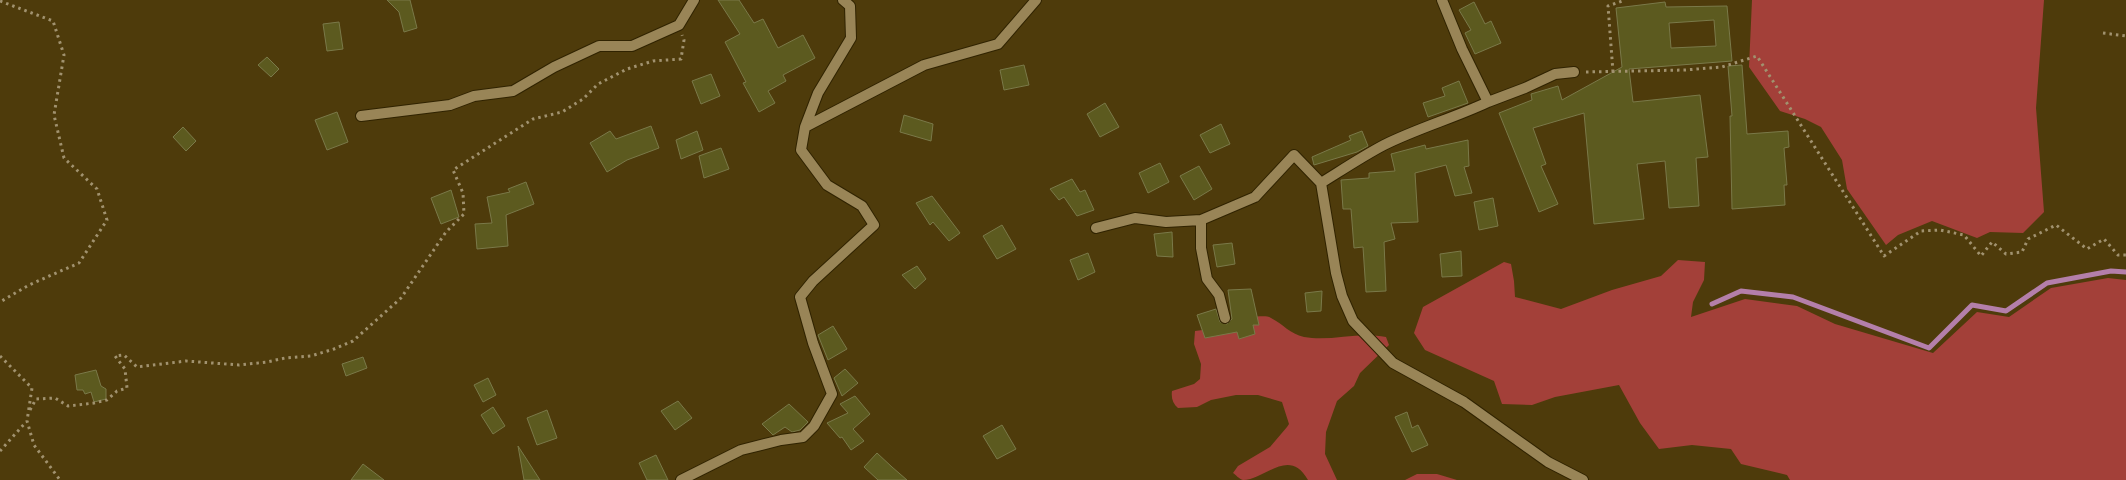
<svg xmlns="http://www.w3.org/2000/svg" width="2126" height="480" viewBox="0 0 2126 480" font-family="'Varela Round',sans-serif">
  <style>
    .forest { fill: #a34039 }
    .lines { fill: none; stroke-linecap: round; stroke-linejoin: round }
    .stream { stroke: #b47faa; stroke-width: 5 }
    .building { fill: #5c5a1f; stroke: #7a7949; fill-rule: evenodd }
    .street-casing { stroke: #302300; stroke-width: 12 }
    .path { stroke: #a1926f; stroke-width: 3; stroke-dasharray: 2.5 4; stroke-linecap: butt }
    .street { stroke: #998557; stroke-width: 10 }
  </style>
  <rect width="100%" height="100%" fill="#4e3b0b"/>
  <path class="forest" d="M1752 0H2044L2036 108 2044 212 2023 233 1990 232 1977 238 1932 221 1898 235 1886 245 1847 189 1842 160 1821 127 1805 119 1780 111 1749 67Z
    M1678 260 1705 262 1704 280 1693 302 1691 317 1745 299 1797 306 1835 324 1933 353 1977 312 2009 317 2051 288 2108 278 2126 280V480H1790L1787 475 1741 464 1731 449 1692 445 1659 449 1640 423 1619 385 1555 397 1532 405 1502 404 1494 381 1425 350 1414 333 1423 307 1504 262 1511 264 1514 281 1515 297 1561 309 1612 290 1661 276Z
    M1252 317C1257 317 1266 315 1271 318 1283 324 1290 334 1304 337 1331 342 1358 331 1386 337L1389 345 1360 373 1354 386 1337 401 1326 432 1325 454 1337 480H1308C1289 446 1265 480 1243 480 1239 479 1236 475 1233 473L1238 466 1270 447 1287 427 1289 424 1282 402 1258 395H1236L1211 400 1197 407 1178 408C1173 404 1171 398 1172 391L1194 384 1200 379 1201 364 1194 344 1195 331 1226 327Z
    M1417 474H1437L1457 480H1405Z"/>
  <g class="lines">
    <path class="stream" d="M1712 304 1741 291 1793 297 1929 348 1972 305 2006 311 2047 283 2111 271 2126 272"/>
  </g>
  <path class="building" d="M387 0H410L417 28 404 32 399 12Z
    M718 0H739L754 23 763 19 778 48 803 35 815 58 783 75 786 81 768 91 775 103 759 112 743 83 746 82 725 42 740 34Z
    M1474 2 1485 24 1491 21 1501 43 1475 54 1465 33 1471 30 1459 10Z
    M1665 2 1666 7 1727 6 1732 61 1629 69 1633 102 1700 95 1708 157 1696 158 1699 206 1669 208 1665 161 1637 164 1644 219 1594 224 1584 113 1533 128 1546 164 1541 166 1558 204 1539 212 1499 113 1532 100 1531 94 1558 86 1562 100 1622 67 1616 8ZM1714 20 1716 46 1671 48 1669 23Z
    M339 22 343 49 327 51 323 24Z
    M267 57 279 69 271 77 258 65Z
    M1024 65 1029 85 1004 90 1000 70Z
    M1742 65 1747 134 1788 131 1789 147 1784 148 1787 185H1784L1785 205 1732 209 1730 116H1732L1728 66Z
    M711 74 720 96 701 104 692 81Z
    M1459 81 1468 103 1428 117 1423 103 1445 96 1442 88Z
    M1105 103 1119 127 1100 137 1087 114Z
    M337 112 348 142 327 150 315 120Z
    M904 115 933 124 931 141 900 132Z
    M1221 124 1230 144 1210 153 1200 135Z
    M651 126 659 148 627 160 607 172 590 143 610 131 616 139Z
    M183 127 196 141 186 151 173 137Z
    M697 131 703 150 681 159 676 140Z
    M1362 131 1368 146 1357 152 1314 165 1312 157 1351 140 1349 136Z
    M1468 140 1469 166 1464 167 1472 193 1455 196 1446 165 1415 173 1418 222 1391 223 1395 239 1384 242 1386 291 1366 292 1363 247 1354 248 1351 209H1343L1341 180 1369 178V173L1395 171 1391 154 1425 145 1426 149Z
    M721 148 729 169 704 178 699 156Z
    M1160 163 1169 182 1148 193 1139 173Z
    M1199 166 1212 189 1194 200 1180 176Z
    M1072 179 1080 192 1085 190 1094 210 1077 216 1064 197 1059 200 1050 189Z
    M526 182 534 204 506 215 508 246 477 249 475 224 492 223 487 197 510 192 508 189Z
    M451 190 459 217 441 224 431 198Z
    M932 196 960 233 949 241 933 222 930 225 916 203Z
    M1493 198 1498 226 1479 230 1474 202Z
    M1002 225 1016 249 997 259 983 236Z
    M1172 232 1173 257 1157 256 1154 234Z
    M1232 243 1235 264 1217 267 1213 245Z
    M1461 251 1462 276 1442 277 1440 254Z
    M1088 253 1095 272 1078 280 1070 260Z
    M917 266 926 279 915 289 902 275Z
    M1251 289 1259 325H1253L1255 334 1239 339 1237 332 1205 338 1197 315 1216 309 1220 322 1227 324 1232 319 1228 290Z
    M1322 291 1321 311 1307 312 1305 293Z
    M833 326 847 349 828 360 818 335Z
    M363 357 367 368 346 376 342 364Z
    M845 369 858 383 842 396 834 378Z
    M96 370 101 386 106 389V399L94 402 91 392 85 394 83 390H77L75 375Z
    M488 378 496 395 483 402 474 385Z
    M855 396 870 414 853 429 864 441 851 450 842 437 840 438 827 423 848 413 840 404Z
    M678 401 692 418 675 430 661 411Z
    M789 404 808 422 800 430 792 432 785 427 773 435 762 424Z
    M493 407 505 426 493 434 481 415Z
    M547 410 557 438 537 445 527 418Z
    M1407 412 1412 428 1418 425 1428 445 1412 452 1395 417Z
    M1002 425 1016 449 997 459 983 436Z
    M518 446 540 480H524Z
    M877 453 892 467 907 480H878L864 467Z
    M656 455 668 480H647L639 463Z
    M363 464 384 480H351Z"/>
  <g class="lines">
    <defs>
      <path id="street" d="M843 0 850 6 851 38 818 93 805 127 924 65 998 44 1036 0
        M1442 0 1462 49 1488 102 1525 88 1555 74 1574 72
        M1488 102C1454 118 1418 128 1384 145 1363 156 1342 170 1321 183L1336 273 1342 296 1353 321 1393 363 1464 402 1548 462 1583 480
        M361 116 450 105 474 96 513 91 554 67 599 46H632L679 25 694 0
        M1201 220V248L1207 279 1219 295 1225 318
        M1096 228 1135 218 1166 222 1201 220 1255 197 1294 155 1321 183
        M681 480 741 450 781 440 803 437 814 426 832 394 813 343 800 297 813 281 874 225 862 206 827 185 801 150 805 127"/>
    </defs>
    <use href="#street" class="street-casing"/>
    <path class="path" d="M0 1 53 21 64 55 54 115 64 158 97 189 107 220 79 263 29 285 0 302
      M2103 33 2126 36
      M1586 72 1685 70 1722 67 1757 56 1884 256 1921 231 1940 230 1964 235 1981 256 1992 242 2006 254 2022 252 2028 239 2056 225 2087 249 2104 239 2118 255H2126
      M1613 72 1608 6 1625 0
      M0 356 32 388 27 421 34 445 60 480
      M30 410 36 399 55 398 68 406 94 403 107 400 117 391 127 388 125 369 115 356 124 355 137 367 186 361 239 365 267 362 285 358 311 356 334 349 353 341 401 298 446 232 464 214 463 193 453 170 533 119 562 112 583 99 598 84 627 69 653 61 681 59 684 40 682 35
      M0 451 26 422"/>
    <use href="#street" class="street"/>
  </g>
</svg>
